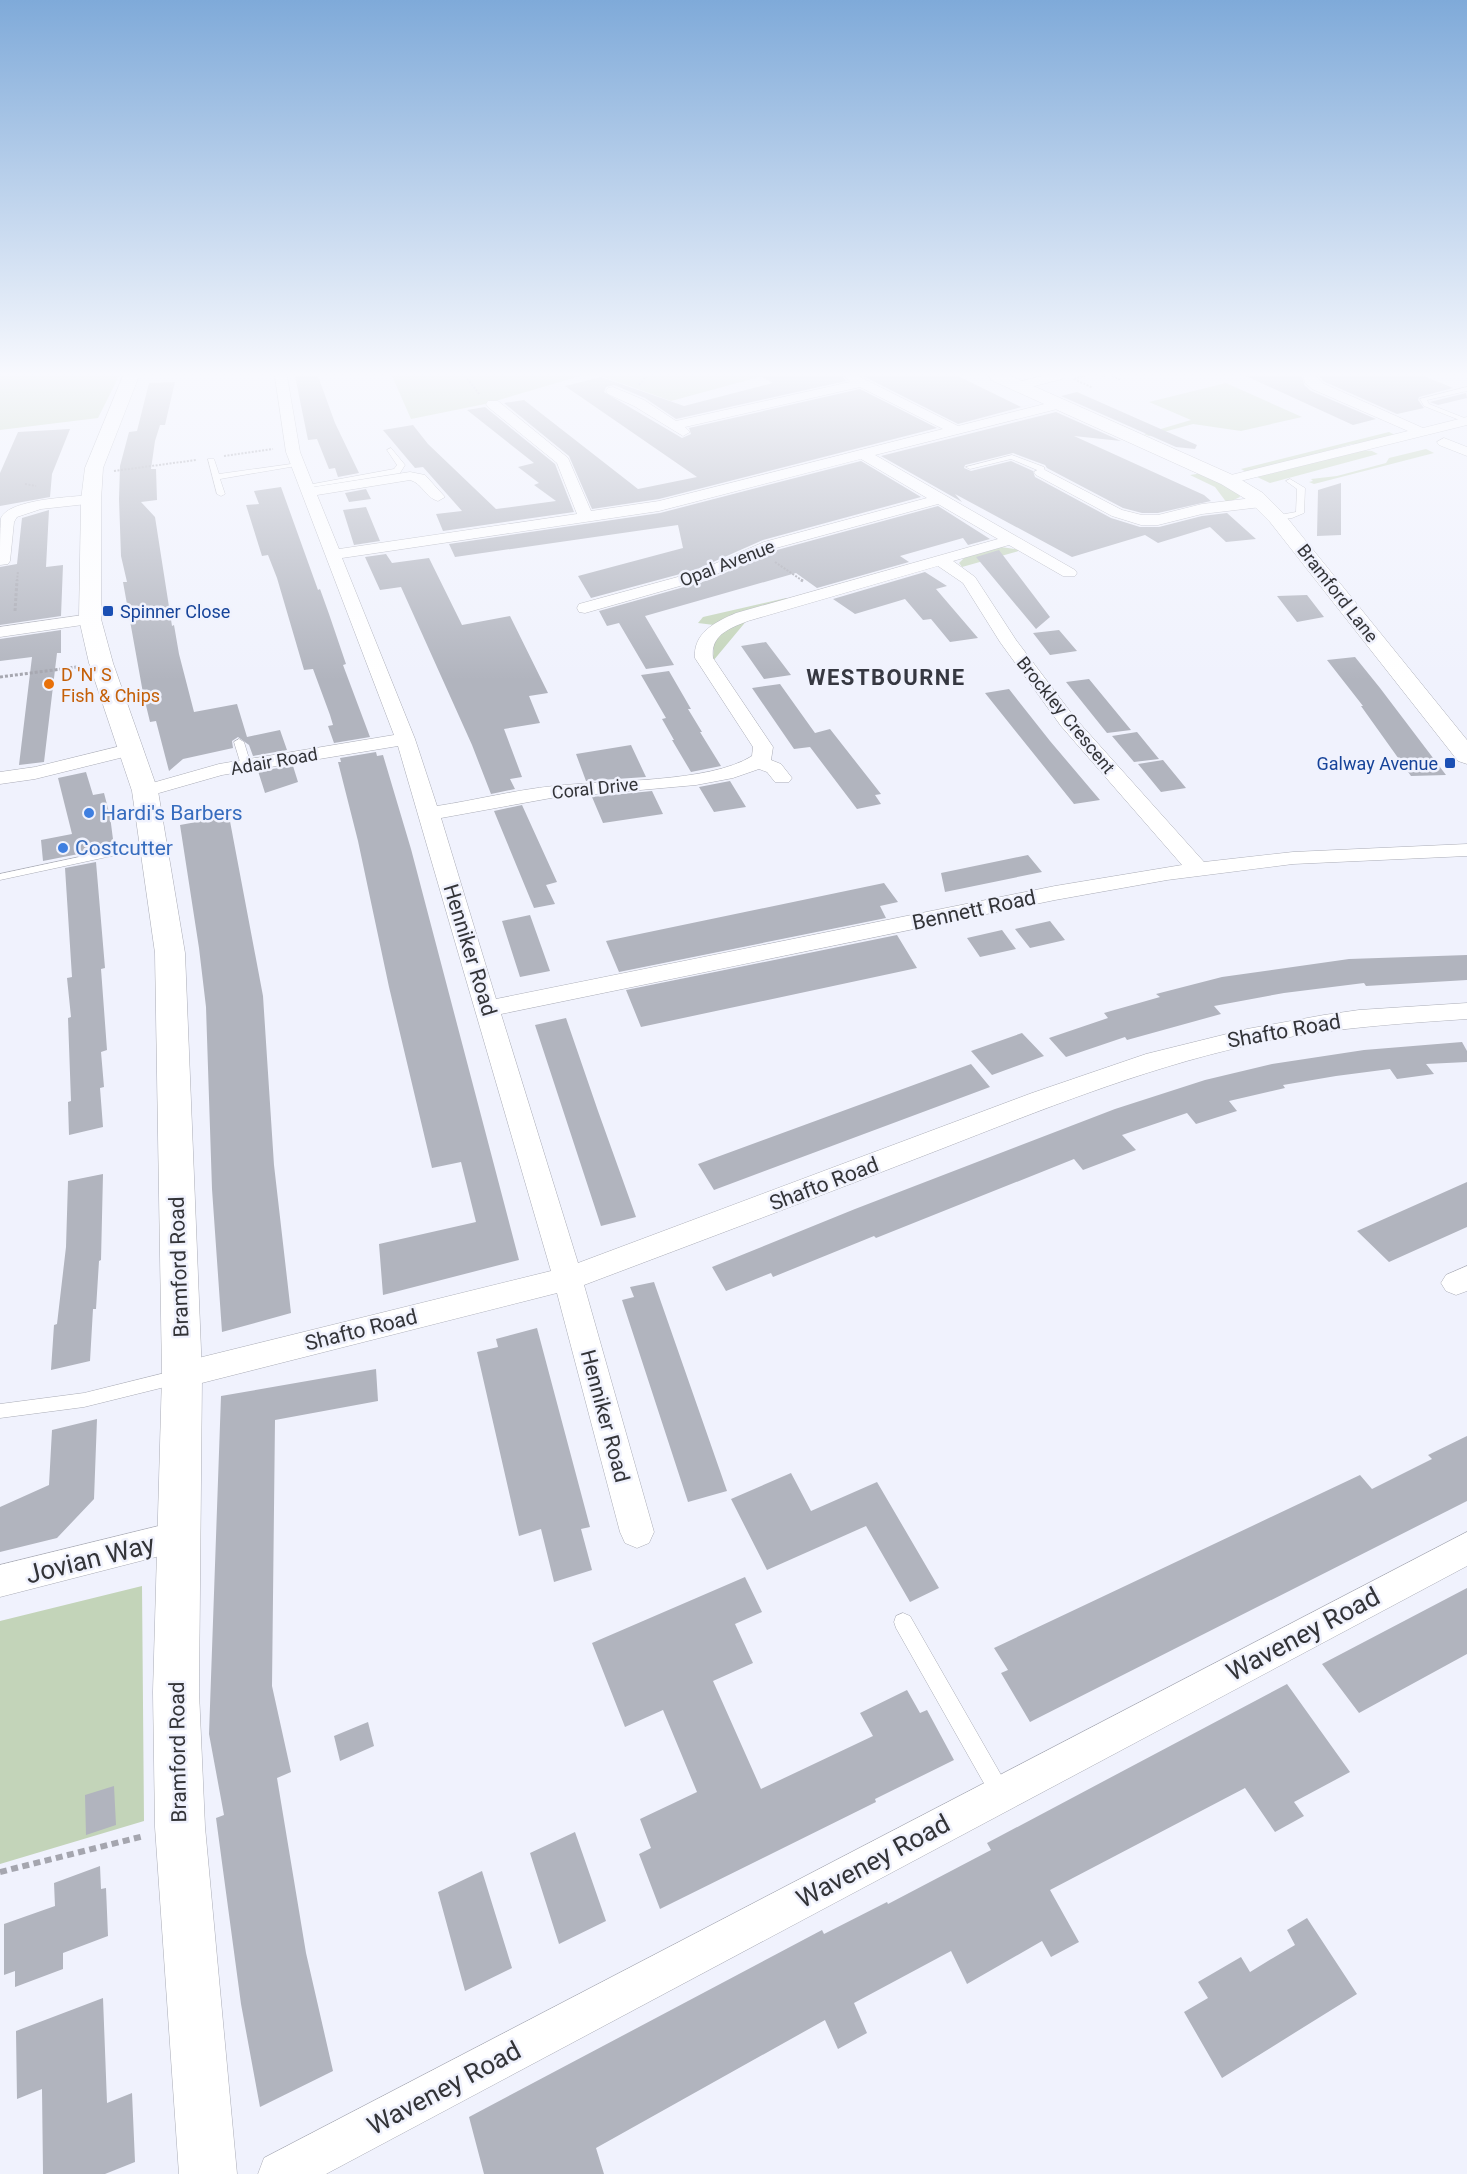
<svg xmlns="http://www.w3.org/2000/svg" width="1467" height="2174" viewBox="0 0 1467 2174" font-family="Roboto,sans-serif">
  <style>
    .green { fill: #c3d4b9 }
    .building { fill: #b1b4be }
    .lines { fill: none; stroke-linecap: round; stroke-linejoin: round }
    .lane-casing { stroke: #aaacb6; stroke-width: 1 }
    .street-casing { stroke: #aaacb6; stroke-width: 1 }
    .secondary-casing { stroke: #aaacb6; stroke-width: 1 }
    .path-far2 { stroke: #a5a6af; stroke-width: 2; stroke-dasharray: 2 1.5; stroke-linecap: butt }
    .path-far1 { stroke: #a5a6af; stroke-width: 3; stroke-dasharray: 3 2; stroke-linecap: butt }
    .path { stroke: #a5a6af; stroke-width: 6; stroke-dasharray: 7 4.5; stroke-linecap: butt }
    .lane { fill: #fff; fill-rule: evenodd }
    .street { fill: #fff; fill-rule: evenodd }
    .secondary { fill: #fff; fill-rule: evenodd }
    .transit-dot { fill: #1a4fb4; stroke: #f0f2fd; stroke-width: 2 }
    .food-dot { fill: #e8710a; stroke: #f0f2fd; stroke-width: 2 }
    .shop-dot { fill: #3f7fe0; stroke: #f0f2fd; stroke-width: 2 }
    .labels { text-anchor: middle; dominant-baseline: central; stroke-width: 5; stroke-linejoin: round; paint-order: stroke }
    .far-street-label { font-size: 18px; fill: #333438; stroke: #f0f2fd }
    .far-transit-label { font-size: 18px; fill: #164399; stroke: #f0f2fd; text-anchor: start }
    .far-food-label { font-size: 18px; fill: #c56008; stroke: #f0f2fd; text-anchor: start }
    .shop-label { font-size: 21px; fill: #366cbe; stroke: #f0f2fd; text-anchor: start }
    .street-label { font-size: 21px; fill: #333438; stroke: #f0f2fd }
    .far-district-label { font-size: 22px; font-weight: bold; letter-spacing: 1.5px; fill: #363841; stroke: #f0f2fd }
    .near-street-label { font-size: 26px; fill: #333438; stroke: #f0f2fd }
  </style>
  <rect width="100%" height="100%" fill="#f0f2fd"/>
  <path class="green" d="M0 376H119L98 418 0 430Z
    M392 376H580L485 404 411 419Z
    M601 376H763L671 401Z
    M1226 383 1302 417 1241 431 1193 424 1149 436 1144 434 1191 420 1149 402Z
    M1389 432 1397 436 1366 444H1352L1248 473 1241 469Z
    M1426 449 1434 453 1314 484 1309 482 1313 481 1311 479 1337 476 1386 463 1389 458Z
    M1362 450 1372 451 1378 454 1270 483 1257 477Z
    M1203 473 1238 492 1240 497 1227 503 1215 487 1190 475Z
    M1001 547 1022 550 962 567 959 563 966 556Z
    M786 598 789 600 714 625 698 623 703 617Z
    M748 619 713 661 714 641 722 633Z
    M142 1586 144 1821 0 1864V1621Z"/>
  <path class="building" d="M295 376H318L335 423 359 473 338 477 335 468 329 469 317 439 308 440Z
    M760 376H842L846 381 676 419 645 398 614 385 606 387 604 392 682 438 691 434 689 428 860 389 937 428 659 499 592 509 569 456 504 403 524 400 638 489 697 477 565 386 601 377 684 406 773 383Z
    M863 376H958L1021 407 1037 403 958 424Z
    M1246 376H1302L1304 385 1311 391 1376 419 1353 425Z
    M1319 376H1424L1453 388 1419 397 1418 400 1424 408 1397 414 1323 381Z
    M175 382 165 425H160L155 441 151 469H156L157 500 141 502 155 517 172 626 174 625 179 654 194 712 237 704 247 737 280 730 287 750 253 756 249 745 238 737 232 741 233 748 183 759 169 771 156 721 150 722 143 693 123 582H127L121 556 119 499 120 466 129 432 137 431 149 383Z
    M1077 392 1197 445 1195 449 1176 447 1061 396Z
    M1466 393 1467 398 1438 405 1430 402Z
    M485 407 555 464 574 512 443 531 436 514 462 511 423 467 415 468 383 430 413 425 428 444 496 509 556 501 534 485 539 483 518 467 534 463 467 410Z
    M1056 412 1121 441 1074 436 1204 495 1211 501 1158 513H1142L1123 508 1047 468 1045 465 1013 453 965 465 964 468 971 471 1011 461 1033 471 1035 477 1111 518 1140 527H1159L1202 516 1227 513 1256 539 1226 542 1210 527 1158 543 1145 535 1072 557 955 494 962 502 881 456Z
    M70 429 52 474 50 497 0 506V473L18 432Z
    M861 461 921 497 763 540 695 570 591 598 578 576 683 548 678 525 455 557 449 544 660 513Z
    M1341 483V535L1317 536 1318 490Z
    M281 487 318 590 320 589 329 614 346 664 343 665 370 737 334 743 328 726 333 725 330 715 313 669 304 670 277 578 268 555 262 556 246 505 259 504 254 491Z
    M366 489 371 499 349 502 345 493Z
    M938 506 990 539 968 545 963 538 900 556 909 562 817 588 796 573 645 616 674 665 646 669 619 623 607 626 599 611 709 580 777 550Z
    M366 507 380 541 354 545 343 510Z
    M49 510 46 567 63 565 61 616 0 625V567L17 564 22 518Z
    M999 550 1050 617 1036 629 976 557Z
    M386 554 392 563 429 558 462 625 510 616 548 693 529 696 540 723 504 729 522 777 510 779 515 789 491 794 472 745 401 587 380 590 365 557Z
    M925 572 947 586 936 589 978 638 950 642 931 619 923 620 905 599 855 614 833 599Z
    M1307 595 1324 617 1297 622 1277 596Z
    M61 630V653H57L44 762 19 765 32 657 0 661V639Z
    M1059 630 1077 651 1050 655 1033 633Z
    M766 642 791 675 764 679 741 646Z
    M1355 657 1380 688 1446 775 1411 776 1361 706H1363L1327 660Z
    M669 671 691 709H688L702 732H700L721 766 691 772 672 740H674L662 719 666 718 641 675Z
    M1089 679 1131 730 1107 733 1066 682Z
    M780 684 815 733 830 729 881 794 875 795 881 804 857 809 810 747 794 749 752 688Z
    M1009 689 1050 741 1100 800 1074 804 985 693Z
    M1137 732 1159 759 1134 762 1112 736Z
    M631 745 646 777 586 781 576 754Z
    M376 752 377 756 383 755 411 849 519 1260 383 1295 379 1244 476 1222 461 1162 432 1168 389 987 358 841 338 762H341L340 758Z
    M1163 760 1186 788 1161 792 1138 764Z
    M293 766 298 782 265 793 258 771Z
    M86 772 93 795 104 793 110 816 114 847 43 861 41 840 72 834 58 778Z
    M730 781 746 807 714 812 699 787Z
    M652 791 663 814 603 823 592 797Z
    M522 805 557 882 546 885 555 904 534 908 494 811Z
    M229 816 263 996 274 1165 291 1313 222 1332 212 1189 206 1007 199 948 180 825Z
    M1028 855 1042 872 945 892 941 873Z
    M96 862 105 968 101 969 107 1050 101 1052 104 1087 100 1088 103 1127 69 1135 68 1102 71 1101 68 1018 71 1017 67 978 72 977 65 868Z
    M884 883 898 902 880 906 886 918 619 972 606 941Z
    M530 915 550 971 520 977 502 921Z
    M1050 921 1065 940 1030 948 1015 929Z
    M1002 930 1016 949 980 957 967 938Z
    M897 935 917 968 641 1027 626 990Z
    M1467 955V980L1366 986 1364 983 1284 993 1214 1006 1221 1014 1127 1040 1125 1037 1066 1057 1049 1038 1108 1018 1104 1013 1160 997 1156 994 1222 977 1349 959Z
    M566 1018 598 1111 636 1217 601 1226 535 1025Z
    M1022 1033 1044 1056 992 1075 971 1051Z
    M1462 1042 1467 1051V1062L1426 1064 1434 1074 1397 1079 1390 1069 1336 1076 1283 1085 1285 1088 1229 1101 1237 1111 1196 1124 1187 1113 1122 1135 1136 1150 1083 1170 1074 1159 876 1238 874 1236 773 1277 771 1273 726 1291 712 1267 855 1209 1115 1109 1205 1080 1272 1064 1364 1050Z
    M971 1064 990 1087 714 1190 698 1164Z
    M103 1174 101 1260 99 1261 96 1309H93L90 1361 51 1370 54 1325 57 1324 66 1247 68 1181Z
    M1467 1182V1227L1389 1262 1357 1231Z
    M654 1282 727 1491 688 1502 622 1300 634 1297 630 1287Z
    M537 1328 590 1527 581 1529 592 1570 554 1582 541 1529 519 1536 477 1352 498 1347 496 1339Z
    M376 1369 378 1401 275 1420 272 1686 291 1772 277 1778 306 1953 333 2071 260 2107 241 2004 216 1818 224 1815 209 1734 221 1396Z
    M97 1419 94 1499 57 1538 0 1552V1507L49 1485 52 1430Z
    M1467 1436V1501L1030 1722 1001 1673 1008 1670 994 1648 1360 1475 1372 1489 1432 1459 1428 1455Z
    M791 1473 811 1511 877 1482 939 1588 910 1602 866 1526 767 1570 731 1499Z
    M745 1577 762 1612 735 1624 753 1663 713 1681 761 1789 873 1736 860 1713 907 1690 920 1713 927 1710 954 1760 875 1799 876 1802 660 1909 639 1854 651 1848 640 1819 697 1792 663 1710 625 1727 592 1643Z
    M1467 1588V1654L1359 1713 1322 1664Z
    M1287 1684 1350 1772 1294 1802 1304 1816 1275 1832 1245 1788 1050 1890 1079 1942 1051 1957 1042 1941 967 1984 951 1951 854 2003 867 2033 838 2049 825 2020 596 2148 604 2174H484L469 2117 822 1930 824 1934 887 1902 888 1904 991 1850 987 1843Z
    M368 1722 374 1746 340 1761 334 1736Z
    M114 1786 116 1825 86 1835 85 1795Z
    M575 1832 606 1921 559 1944 530 1853Z
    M100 1866 101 1889 106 1888 108 1936 63 1953V1969L15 1987V1971L4 1975V1924L55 1906 54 1883Z
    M482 1871 512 1968 465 1991 438 1892Z
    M1307 1918 1357 1994 1222 2078 1184 2012 1208 1998 1198 1982 1241 1957 1250 1972 1273 1958 1295 1945 1287 1930Z
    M103 1998 107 2103 132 2093 135 2162 105 2174H43L42 2089 17 2099 16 2031Z"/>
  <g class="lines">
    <defs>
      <path id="lane" d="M1467 387V391L1427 400 1429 404 1467 419V423L1424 406 1420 399Z
        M391 448 405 465 400 473 306 488 302 486 394 469 397 465 387 450Z
        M1012 455 1044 467 1045 472 1038 474 1037 470 1011 459 970 469 966 467Z
        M208 459H214L219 474 298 463 302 465 220 479 225 494 221 496 217 494Z
        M1290 479 1305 488 1304 513 1292 518 1274 520V516L1296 512 1297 489 1286 481Z
        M239 739 244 742 251 765 250 767H242L241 765 234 742Z
        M154 841 158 842V846L0 880V874Z
        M177 1370 183 1372 185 1377 183 1382 177 1384 84 1407 0 1418V1404L84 1393Z
        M903 1613 910 1616 1008 1787 1011 1794 1008 1801 1001 1804 994 1801 896 1628 894 1622 896 1616Z"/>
      <path id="street" d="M275 376H287L300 452 314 487 410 472 425 475 445 497 438 501C426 498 422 483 410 480L317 495 339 549 577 514 557 463 488 407 486 404 488 401H498L568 458 591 511 659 501 943 429 860 387 685 427 690 432 683 436 634 406 608 394 606 391 608 388 613 387 644 400 676 421 850 382 844 376H858L958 426 1060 400 1065 401 1067 404 1065 407 875 455 1075 570 1077 573 1075 576H1063L1009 545 953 561 975 577 1016 640 1075 718 1204 862 1293 852 1467 844V856L1293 864 1167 880 1055 900 501 1014 578 1263 1032 1093 1146 1054 1247 1029 1324 1015 1359 1010 1467 1003V1019C1392 1024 1318 1029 1245 1046 1140 1070 1041 1110 941 1149 823 1195 703 1240 584 1285L654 1532 649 1543 637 1548 625 1543 620 1532 557 1293 182 1388 171 1384 167 1375 171 1366 182 1362 551 1271 398 746 222 775 145 797 138 795 135 791 138 787 219 764 394 735 286 452ZM861 459 927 498 764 542 696 572 579 604 577 608 579 612 585 613 708 578 776 548 938 504 998 539 736 613C715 622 693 633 695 658L753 747 752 756C710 783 607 780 554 786 515 790 476 800 437 806L415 739 342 558 659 511ZM938 566 963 583 1000 642 1061 726 1182 865 1055 886 496 999 441 818 551 798 696 785 733 778 759 769 767 772 775 782H789L792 778 781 764 771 760 773 747 713 658C710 635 730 628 748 621Z
        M1042 376H1063L1062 379 1019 390 1013 386 1014 383Z
        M1304 376H1316L1322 383 1423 428 1467 417V425L1228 484 1223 483 1221 480 1223 477 1408 431 1312 389 1305 383Z
        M1444 438 1467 447V456L1439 445 1437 442Z
        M1041 468 1122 510 1142 515H1158L1202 504 1261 497 1269 502 1261 507 1202 514 1158 525H1141L1112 516 1036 475 1034 472Z
        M91 495 96 497 99 500 96 503 41 509 17 517 14 522 10 561 8 564 0 565C0 552 0 530 1 518 9 499 72 497 91 495Z
        M90 614 96 615 99 619 96 623 0 637V627Z
        M133 743 140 745 143 749 140 753 35 779 0 784V772L35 767Z
        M1467 1266V1291L1456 1295 1446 1291 1441 1283 1446 1275Z
        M179 1521 191 1526 196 1537 191 1548 0 1597V1565Z
        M1467 1532V1566L326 2174H258L264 2158Z"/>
      <path id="secondary" d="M123 376H139L103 468 101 500V619L113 663 158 791 185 953 202 1375 199 1692 205 1827 237 2174H179L155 1827 153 1692 162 1375 155 953 132 791 89 663 79 619 81 500 85 468Z
        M989 376H1011L1235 476 1263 493 1284 514 1467 740V764L1458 761 1270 522 1249 501 1221 484 991 380Z"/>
    </defs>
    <use href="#lane" class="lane-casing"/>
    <use href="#street" class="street-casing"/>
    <use href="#secondary" class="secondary-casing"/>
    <path class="path-far2" d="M465 376 480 395
      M1103 376 1106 377
      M1112 376 1121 380
      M1074 379 1085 376
      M1074 379 1093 388
      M639 385 647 376
      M224 456 273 449
      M114 471 196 460
      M25 484 36 486
      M775 562 803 581
      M17 581 18 571"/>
    <path class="path-far1" d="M801 580 803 581
      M15 611 17 580
      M0 677 77 667"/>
    <path class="path" d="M0 1872 144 1836"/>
    <use href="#lane" class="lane"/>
    <use href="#street" class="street"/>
    <use href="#secondary" class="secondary"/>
  </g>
  <linearGradient id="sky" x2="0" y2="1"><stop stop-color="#7faad9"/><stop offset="0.55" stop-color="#f8f9fe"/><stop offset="1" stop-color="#f8f9fe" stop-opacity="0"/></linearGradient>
  <rect width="1467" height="680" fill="url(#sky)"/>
  <g class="transit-dot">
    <rect x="102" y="605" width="12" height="12" rx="3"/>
    <rect x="1444" y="757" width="12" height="12" rx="3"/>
  </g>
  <circle class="food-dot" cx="49" cy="684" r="6"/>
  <g class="shop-dot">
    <circle cx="89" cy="813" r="6"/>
    <circle cx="63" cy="848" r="6"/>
  </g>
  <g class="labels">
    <g class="far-street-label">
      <text transform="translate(727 563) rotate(-21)">Opal Avenue</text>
      <text transform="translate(1338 593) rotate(52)">Bramford Lane</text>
      <text transform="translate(1066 715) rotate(51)">Brockley Crescent</text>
      <text transform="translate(274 761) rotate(-10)">Adair Road</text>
      <text transform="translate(595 788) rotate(-6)">Coral Drive</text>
    </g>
    <g class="far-transit-label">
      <text x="120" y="611">Spinner Close</text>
      <text x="1438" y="763" text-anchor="end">Galway Avenue</text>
    </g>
    <g class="far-food-label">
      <text x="61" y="674">D 'N' S<tspan x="61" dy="21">Fish &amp; Chips</tspan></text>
    </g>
    <g class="shop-label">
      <text x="101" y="813">Hardi's Barbers</text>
      <text x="75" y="848">Costcutter</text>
    </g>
    <g class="street-label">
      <text transform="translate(974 910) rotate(-12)">Bennett Road</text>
      <text transform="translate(470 950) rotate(73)">Henniker Road</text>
      <text transform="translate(1284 1031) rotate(-10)">Shafto Road</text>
      <text transform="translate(824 1184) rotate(-21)">Shafto Road</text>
      <text transform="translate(179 1267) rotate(-92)">Bramford Road</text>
      <text transform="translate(361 1330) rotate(-14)">Shafto Road</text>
      <text transform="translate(605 1416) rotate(75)">Henniker Road</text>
      <text transform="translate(178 1752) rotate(-91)">Bramford Road</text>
    </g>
    <g class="far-district-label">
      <text x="886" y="677">WESTBOURNE</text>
    </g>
    <g class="near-street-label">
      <text transform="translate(90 1559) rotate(-14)">Jovian Way</text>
      <text transform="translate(1303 1634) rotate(-28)">Waveney Road</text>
      <text transform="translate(873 1861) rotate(-28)">Waveney Road</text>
      <text transform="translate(444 2088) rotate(-28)">Waveney Road</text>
    </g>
  </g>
</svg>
